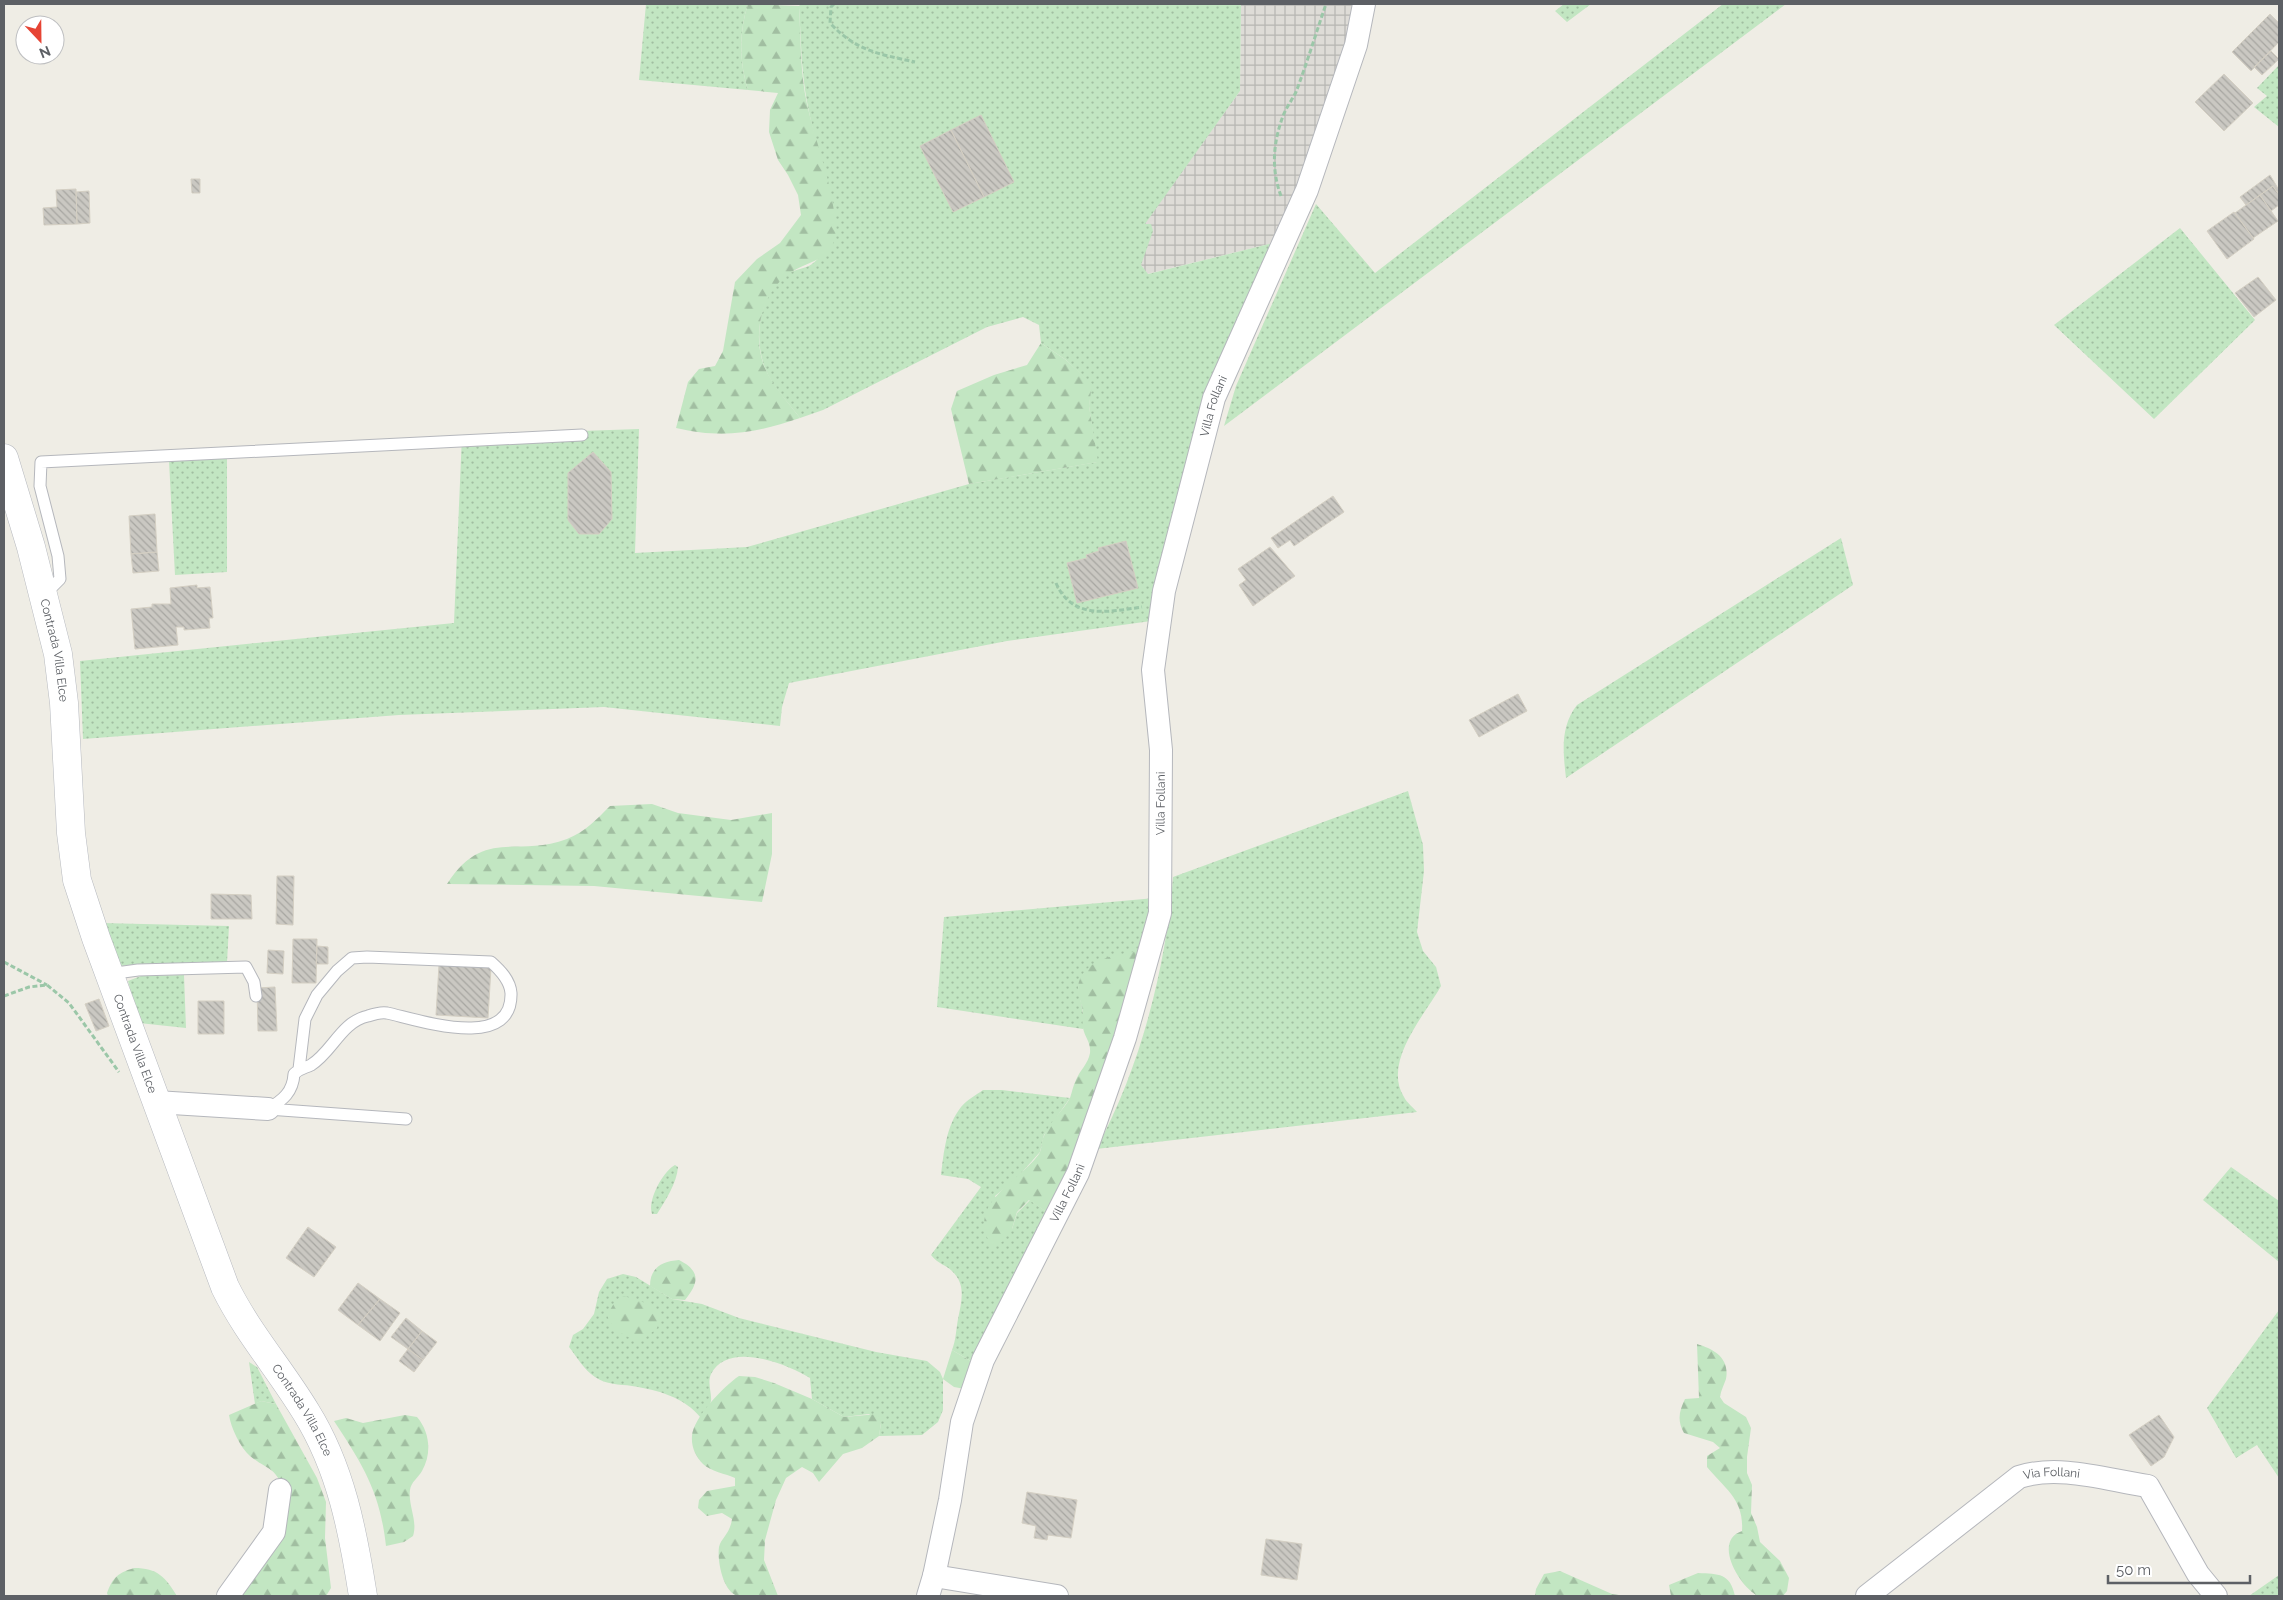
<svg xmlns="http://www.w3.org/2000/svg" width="2283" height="1600" viewBox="0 0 2283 1600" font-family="Raleway,sans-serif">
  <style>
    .industrial { fill: url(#industrial-grid) }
    .grass { fill: url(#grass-dots) }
    .forest { fill: url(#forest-firs) }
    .building { fill: url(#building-back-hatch); stroke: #d4cfc3 }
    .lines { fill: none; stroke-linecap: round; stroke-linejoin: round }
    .lane-casing { stroke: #b5b7bc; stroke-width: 13 }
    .street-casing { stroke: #b5b7bc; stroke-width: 24 }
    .secondary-casing { stroke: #b6b9bf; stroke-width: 29 }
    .path { stroke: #9bc7a8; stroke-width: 3; stroke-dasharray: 5 2.5; stroke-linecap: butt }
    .lane { stroke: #fff; stroke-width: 11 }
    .street { stroke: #fff; stroke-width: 22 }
    .secondary { stroke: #fff; stroke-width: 28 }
    .labels { text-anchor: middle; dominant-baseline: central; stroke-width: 4; stroke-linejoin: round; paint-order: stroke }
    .street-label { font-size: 12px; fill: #5d6065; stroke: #fff }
  </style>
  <defs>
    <pattern id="industrial-grid" width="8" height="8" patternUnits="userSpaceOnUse" patternTransform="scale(1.25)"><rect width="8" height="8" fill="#dedcd7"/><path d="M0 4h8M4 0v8" fill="none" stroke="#b7b6b2"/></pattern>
    <pattern id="grass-dots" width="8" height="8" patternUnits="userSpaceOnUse" patternTransform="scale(1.25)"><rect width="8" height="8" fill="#c2e6c2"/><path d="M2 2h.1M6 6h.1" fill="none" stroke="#a1bea1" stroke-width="1.8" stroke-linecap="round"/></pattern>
    <pattern id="forest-firs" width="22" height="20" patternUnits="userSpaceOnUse" patternTransform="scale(1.25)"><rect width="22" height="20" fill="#c2e6c2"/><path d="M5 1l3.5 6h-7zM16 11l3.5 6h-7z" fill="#a1bea1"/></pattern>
    <pattern id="building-back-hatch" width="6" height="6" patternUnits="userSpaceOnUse" patternTransform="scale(1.25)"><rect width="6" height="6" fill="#cac8c2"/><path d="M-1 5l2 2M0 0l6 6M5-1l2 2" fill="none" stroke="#a7a6a1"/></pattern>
  </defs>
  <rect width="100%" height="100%" fill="#efede5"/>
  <path class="industrial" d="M1241 4H1355L1342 57 1277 242 1147 274 1141 265 1144 224 1240 91Z"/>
  <path class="grass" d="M646 4H748C739 31 739 62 748 90L639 80Z
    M801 4H1241L1240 91 1145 224H1151L1153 231 1141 265 1148 274 1277 242 1151 621 1007 641 789 683 782 707 780 726 604 707 399 715 83 739 80 661 454 623 462 435 639 429 635 553 747 547 969 484 1097 462 1089 406 1091 384 1066 360 1041 343 1039 325 1023 317 987 327 823 410 800 418C788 402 772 386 765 368 753 337 759 294 787 274 795 269 805 269 812 264 822 257 830 239 836 230 830 186 815 145 807 102 801 70 801 38 799 6Z
    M1564 4H1591L1567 22 1555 11Z
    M1723 4H1786L1224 426 1236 386 1316 204 1375 273Z
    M2279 65V127L2254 107 2267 96 2257 88Z
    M2180 228 2255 320 2154 419 2054 325Z
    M227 458V572L175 575 169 461Z
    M1841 538 1853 585 1566 778C1563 752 1560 727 1577 705Z
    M1408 791 1423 845 1424 871 1417 932 1423 951 1436 967 1441 986C1425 1015 1382 1062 1404 1097 1407 1103 1413 1107 1417 1112L1096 1149C1140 1069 1166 968 1173 877Z
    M1155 898 1140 951 1078 986 1083 1014V1029L937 1007 944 917Z
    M101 923 229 926 227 962 116 966Z
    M184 975 186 1028 139 1023 128 981 141 976Z
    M983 1090H1002L1070 1098 1044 1135 1040 1152 1016 1179 995 1196 1012 1229 1017 1213 1030 1200 1048 1213 974 1363 952 1350C956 1340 956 1330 958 1319 961 1303 967 1285 952 1271 945 1264 939 1265 931 1255L981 1187 968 1179 941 1175C944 1152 946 1126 961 1107 967 1100 976 1095 983 1090Z
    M675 1165 678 1167C677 1183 665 1201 657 1214H652C647 1201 663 1171 675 1165Z
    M2231 1167 2279 1201V1262L2203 1200Z
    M623 1274 636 1277 672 1299 702 1304 739 1318 876 1352 927 1361 940 1372 943 1379V1410L938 1422 922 1435 879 1436 881 1423 869 1414 844 1417 812 1399 810 1378C787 1364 728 1340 711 1374 707 1383 712 1393 711 1401 710 1407 704 1413 701 1418 684 1397 658 1390 632 1386 619 1384 606 1385 595 1377 584 1370 577 1357 569 1347L573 1335 583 1329 594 1314 599 1292 607 1279Z
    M2279 1310V1478L2257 1445 2236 1458 2207 1408Z
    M249 1362 257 1367 276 1404 261 1401 255 1404Z
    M2279 1575V1596H2249Z"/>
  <path class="forest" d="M748 4 799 6C801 39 800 72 807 104 815 140 829 174 834 211 835 217 837 224 836 230 834 263 806 260 787 275 760 296 752 337 765 368 773 386 788 402 800 418 755 433 723 439 676 428L688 382 699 369 715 366 723 351 735 282 757 259 780 243 801 215 798 195 788 175 778 160 769 132 770 110 778 93 748 90C739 62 739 31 748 4Z
    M1041 343 1066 360 1092 384 1089 406 1098 462 969 484 951 409 957 391 994 375 1027 365Z
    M652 804 678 813 731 820 772 813V854L762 902 594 886 447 884C484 827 516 858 567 839 585 832 597 819 610 806Z
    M1140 951 1083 1137 1048 1213 1029 1200 1017 1212 1012 1229 1002 1242 991 1245C966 1203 1017 1184 1039 1154 1042 1149 1041 1142 1044 1136 1049 1122 1063 1111 1070 1098 1072 1092 1073 1086 1076 1080 1080 1070 1088 1064 1090 1053 1091 1042 1085 1038 1083 1028 1082 1024 1083 1018 1083 1013 1082 1005 1078 995 1078 987 1081 959 1119 954 1140 951Z
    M679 1260C701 1271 699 1283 685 1300L672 1299 650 1286C650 1267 663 1261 679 1260Z
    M624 1296 652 1305 660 1317 657 1328 640 1342C625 1336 613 1331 607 1315L616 1300Z
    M1697 1344C1714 1349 1730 1358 1726 1379 1724 1385 1721 1390 1720 1397L1724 1403 1746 1417 1751 1428 1747 1457V1473L1752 1485 1751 1513 1757 1527 1760 1542 1780 1561 1789 1578 1787 1591 1783 1596C1776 1596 1762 1599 1756 1595 1738 1584 1713 1541 1742 1531 1744 1499 1725 1489 1707 1467V1456L1720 1448 1713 1442 1684 1433C1677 1421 1679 1411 1685 1399L1699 1398Z
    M952 1350 974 1363 965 1389 954 1387 943 1379Z
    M739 1376 755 1377 774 1383 812 1399 844 1417 878 1414 881 1423 879 1436 862 1448 843 1454 819 1482 813 1473 802 1467 786 1478 776 1500 765 1540 764 1560 778 1596C766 1596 750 1599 738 1596 723 1592 717 1561 719 1547 721 1538 730 1534 732 1519L722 1513 707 1516 698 1508 699 1500 707 1491 735 1486V1478C726 1474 710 1471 703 1464 696 1457 691 1447 692 1436 693 1418 724 1386 739 1376Z
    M261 1401 276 1404 317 1478 326 1502 325 1538 331 1588 326 1596H233L283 1488C274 1466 267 1470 250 1456 240 1447 231 1428 229 1415Z
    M405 1415 417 1417C430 1432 432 1454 422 1471 418 1478 411 1482 410 1490 408 1506 418 1521 413 1536L404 1542 386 1546C380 1492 363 1465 334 1421L346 1418 363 1423Z
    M134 1568C158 1568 165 1577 177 1596H108L107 1593C113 1577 118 1573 134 1568Z
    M1560 1571 1612 1594 1626 1596H1535L1536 1589 1544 1574Z
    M1698 1573C1719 1574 1730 1573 1735 1596H1671L1669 1585Z"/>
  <path class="building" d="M2270 14 2279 23V42L2251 71 2232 52Z
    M2271 51 2279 59 2262 75 2254 67Z
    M2224 74 2253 103 2224 131 2195 102Z
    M981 115 1014 182 984 197 951 130Z
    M951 130 984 197 953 212 920 146Z
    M2270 175 2279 190 2277 192 2273 186 2246 205 2240 197Z
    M191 179H200V193H192Z
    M2273 186 2279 195V205L2271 211 2260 195Z
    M76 189 77 224 44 225 43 208 57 207 56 190Z
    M89 191 90 223 77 224 76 192Z
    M2260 195 2278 221 2253 238 2235 213Z
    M2234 212 2254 239 2227 259 2207 231Z
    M2258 277 2276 300 2254 317 2235 293Z
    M593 452 611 472 612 519 599 534H579L568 520V473Z
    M1333 496 1344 512 1294 546 1290 540 1278 548 1271 538Z
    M155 514 157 552 131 554 129 516Z
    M1126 541 1138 588 1077 603 1067 563 1087 558 1086 555 1099 551 1098 548Z
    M1270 547 1295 576 1253 606 1239 585 1246 580 1238 569Z
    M157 552 159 571 133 573 131 554Z
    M197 585V588L210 587 213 618H209L210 628 184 630V627H176L178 645 135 649 131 609 152 607V604H171L170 588Z
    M1518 694 1527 711 1479 737 1469 720Z
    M277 876H294L293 925 276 924Z
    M211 894 251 895 252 919H211Z
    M293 939H317L316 983H292Z
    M317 946 328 947V964H316Z
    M268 950 284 951 283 974 267 973Z
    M439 965 491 968 488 1018 436 1015Z
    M275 987 277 1031H258L257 988Z
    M99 999 109 1026 96 1031 85 1004Z
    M198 1001H224V1034H198Z
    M308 1227 336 1247 314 1277 286 1258Z
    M358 1283 380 1299 358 1325 338 1310Z
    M380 1299 400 1313 380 1341 358 1325Z
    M406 1318 422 1331 408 1349 391 1337Z
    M422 1331 437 1342 423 1360 408 1349Z
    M408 1349 423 1360 414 1372 399 1361Z
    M2159 1415 2174 1437 2164 1457 2151 1466 2129 1435Z
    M1027 1492 1077 1500 1071 1538 1048 1535 1047 1540 1034 1538 1036 1526 1022 1523Z
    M1266 1539 1302 1544 1297 1580 1261 1575Z"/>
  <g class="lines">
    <defs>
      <path id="lane" d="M44 595 60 579 58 556 40 486 41 462 582 435
        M109 974 138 970 246 967 254 982 256 996
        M268 1109C283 1100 293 1092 294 1074 300 1068 305 1068 311 1065 333 1051 341 1022 368 1016 374 1014 381 1012 387 1013 416 1019 513 1053 511 993 510 980 500 970 491 962L367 957 352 958 337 971 317 995 305 1019 299 1069
        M268 1109 406 1119"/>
      <g id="street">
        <path d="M156 1102 268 1109"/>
        <path d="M934 1576 1057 1596"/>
        <path d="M228 1596 274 1532 280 1490"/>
        <path id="s1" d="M928 1596 934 1576 950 1500 962 1422 983 1360 1078 1173 1125 1038 1160 913 1161 750 1153 670 1164 591 1214 398 1307 190 1356 45 1364 4"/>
        <path id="s2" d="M1867 1596 2019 1477C2059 1464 2107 1480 2148 1486L2198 1574 2216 1596"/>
      </g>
      <g id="secondary">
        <path id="s3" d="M4 458 31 547 58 654 64 703 71 833 77 880 96 938 225 1287C247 1332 280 1369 306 1412 341 1468 353 1532 363 1596"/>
      </g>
    </defs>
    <use href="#lane" class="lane-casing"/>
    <use href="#street" class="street-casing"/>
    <use href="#secondary" class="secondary-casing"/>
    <path class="path" d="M834 4 831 7 830 23C856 51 879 54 915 62
      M1252 4V5
      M1281 196C1271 169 1273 143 1283 116 1286 108 1292 100 1296 92 1307 63 1316 33 1326 4
      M1056 583C1072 620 1108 612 1142 607
      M4 962 47 985
      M4 996 29 987 47 985 69 1003 119 1072"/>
    <use href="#lane" class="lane"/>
    <use href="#street" class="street"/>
    <use href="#secondary" class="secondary"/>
  </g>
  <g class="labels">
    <g class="street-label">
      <text stroke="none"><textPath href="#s1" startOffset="1240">Villa Follani</textPath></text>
      <text stroke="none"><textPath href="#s3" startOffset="199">Contrada Villa Elce</textPath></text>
      <text stroke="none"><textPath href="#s1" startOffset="835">Villa Follani</textPath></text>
      <text stroke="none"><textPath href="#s3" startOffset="604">Contrada Villa Elce</textPath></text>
      <text stroke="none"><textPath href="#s1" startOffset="430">Villa Follani</textPath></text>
      <text stroke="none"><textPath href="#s3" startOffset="1009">Contrada Villa Elce</textPath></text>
      <text stroke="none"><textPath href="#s2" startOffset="226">Via Follani</textPath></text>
    </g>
  </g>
  <rect width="2283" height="1600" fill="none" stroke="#5d6065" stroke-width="10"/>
  <g transform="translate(40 40) rotate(158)"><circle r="24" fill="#ffffff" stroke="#bebfc1"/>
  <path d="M0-4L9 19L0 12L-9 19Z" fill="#e64434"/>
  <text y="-8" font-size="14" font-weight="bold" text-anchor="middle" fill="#5d6065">N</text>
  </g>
  <path d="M2108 1575v8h142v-8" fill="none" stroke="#5d6065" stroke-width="2.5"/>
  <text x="2116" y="1575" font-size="15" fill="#5d6065" stroke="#ffffff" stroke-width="4" paint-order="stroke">50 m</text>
</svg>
